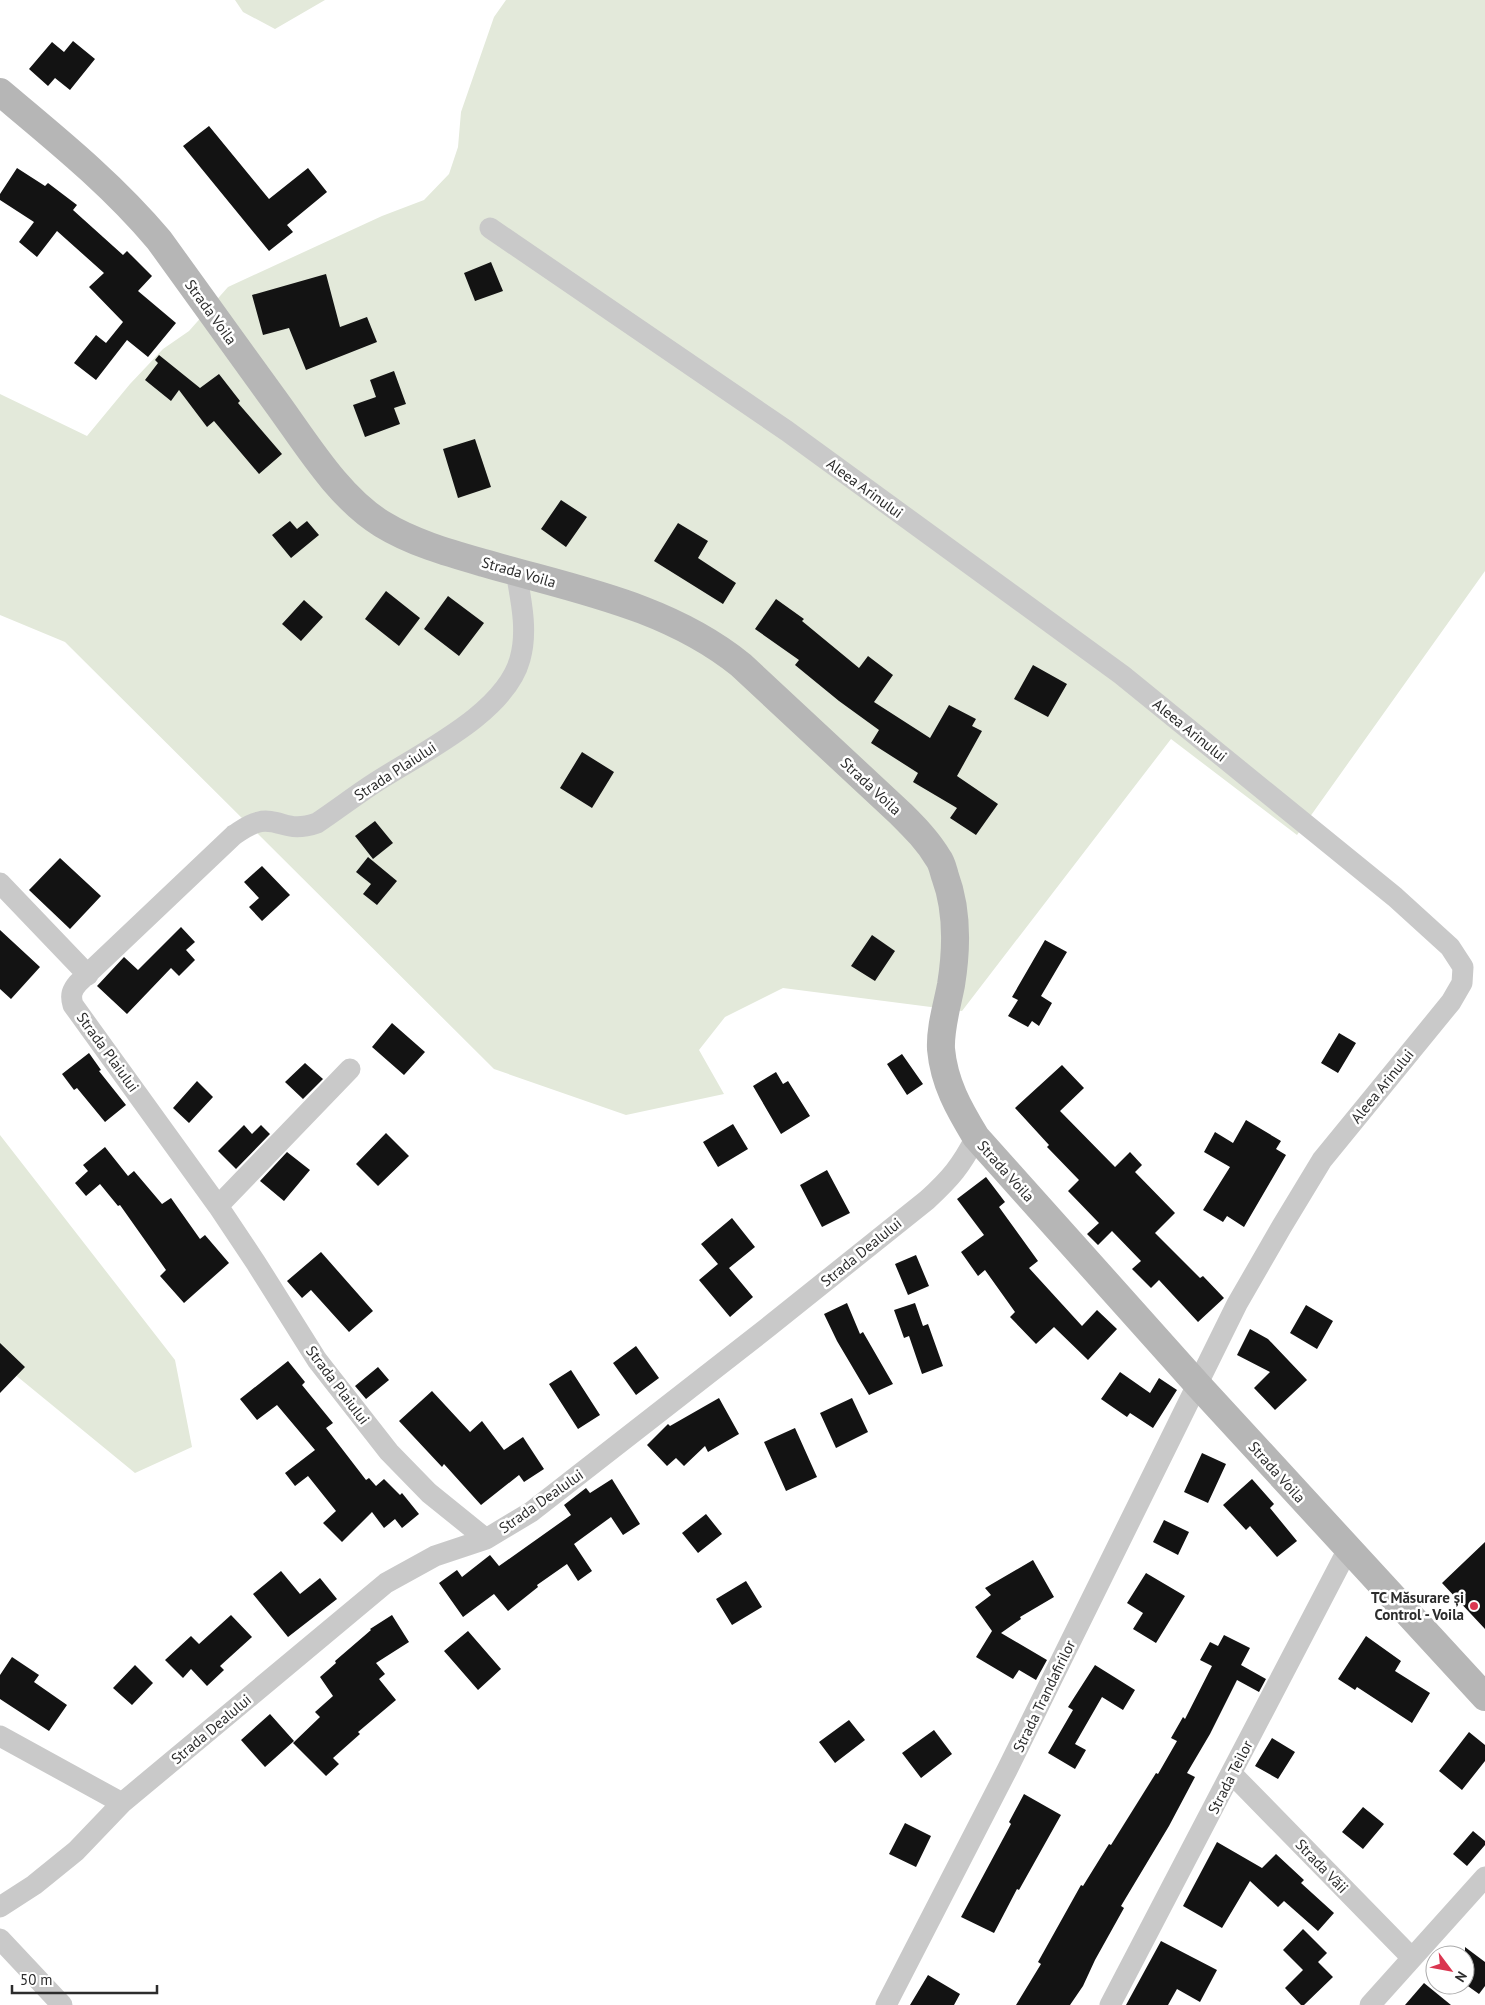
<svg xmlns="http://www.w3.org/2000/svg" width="1485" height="2005" viewBox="0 0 1485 2005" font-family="'PT Sans',sans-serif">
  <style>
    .green { fill: #e3e9da }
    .building { fill: #131313 }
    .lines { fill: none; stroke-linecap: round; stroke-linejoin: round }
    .street { stroke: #c9c9c9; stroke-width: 21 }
    .secondary { stroke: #b6b6b6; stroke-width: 28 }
    .poi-dot { fill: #da3650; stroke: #fff; stroke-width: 2 }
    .labels { text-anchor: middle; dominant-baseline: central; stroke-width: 5; stroke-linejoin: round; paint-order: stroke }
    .street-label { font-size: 15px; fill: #2c2c2c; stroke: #fff }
    .poi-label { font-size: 15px; font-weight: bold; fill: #2c2c2c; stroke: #fff; text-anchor: end }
  </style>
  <rect width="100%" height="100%" fill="#fff"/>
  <path class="green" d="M235 0H325L275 29 243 12Z
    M506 0H1485V571L1297 835 1171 739 962 1011 783 988 725 1017 699 1050 724 1094 626 1115 494 1069 65 642 0 615V394L87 436 130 384 163 349 189 331 228 287 382 216 424 200 449 174 458 147 461 112 494 17Z
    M0 1135 175 1360 192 1447 135 1473 13 1373 0 1375Z"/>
  <path class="building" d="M73 41 95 59 70 90 55 78 48 86 29 69 52 42 64 52Z
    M209 126 269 199 308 168 327 192 287 225 293 232 269 251 183 146Z
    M17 168 45 186 48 183 77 205 73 210 123 255 127 251 152 276 138 291 176 323 148 357 127 340 96 380 74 363 96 335 106 343 123 322 89 287 104 273 57 231 37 257 19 242 34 222 0 200V194Z
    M491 262 503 291 475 301 464 273Z
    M326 274 340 327 367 317 377 342 306 370 289 328 263 335 252 295Z
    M159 355 200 388 219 374 240 401 238 403 282 454 259 474 214 421 207 427 179 390 171 401 145 380 158 363 155 360Z
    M394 371 406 404 394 408 400 424 365 437 353 405 376 397 370 380Z
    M475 439 491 487 458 498 443 449Z
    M561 500 587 517 566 547 541 529Z
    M290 521 297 529 307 521 319 535 291 558 272 535Z
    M678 523 708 541 698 558 736 583 723 604 654 561Z
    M386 591 420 618 399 646 365 619Z
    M448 596 484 623 459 656 424 629Z
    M776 599 804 619 802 621 859 668 868 656 893 675 874 702 930 738 949 705 976 719 972 726 982 731 957 776 998 804 976 835 950 818 957 808 913 782 918 773 871 743 879 730 839 701 795 665 799 660 755 629Z
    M304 600 323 617 301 641 282 624Z
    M1033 665 1067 684 1048 717 1014 699Z
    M582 752 614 772 592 808 560 788Z
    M375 821 393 843 373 859 355 836Z
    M368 857 397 881 377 905 363 894 371 884 356 872Z
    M60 858 101 896 70 929 29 890Z
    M262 866 290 895 262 921 249 907 259 898 244 882Z
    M181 927 195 942 186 950 195 960 179 976 171 968 127 1014 97 986 124 957 138 970Z
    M0 930 40 967 11 999 0 989Z
    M872 935 895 951 875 981 851 966Z
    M1045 940 1067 952 1041 996 1052 1003 1039 1026 1032 1021 1028 1027 1008 1016 1018 1000 1012 997Z
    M392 1023 425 1052 404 1075 372 1047Z
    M1339 1033 1356 1043 1338 1073 1321 1063Z
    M89 1053 101 1070 99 1071 126 1105 105 1122 77 1088 74 1090 62 1074Z
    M902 1054 923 1084 907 1095 887 1064Z
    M305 1063 323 1079 303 1099 285 1082Z
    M1062 1065 1084 1088 1060 1111 1115 1167 1130 1152 1142 1165 1135 1172 1175 1213 1155 1233 1200 1278 1203 1276 1224 1298 1198 1322 1159 1280 1151 1288 1132 1269 1141 1261 1112 1231 1098 1245 1087 1234 1099 1223 1068 1191 1079 1180 1047 1147 1049 1145 1015 1108Z
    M776 1072 783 1084 788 1081 810 1116 781 1134 753 1086Z
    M197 1081 213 1097 189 1123 173 1108Z
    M1246 1120 1281 1141 1276 1149 1286 1155 1244 1227 1227 1216 1223 1222 1203 1210 1230 1167 1204 1152 1215 1132 1233 1143Z
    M733 1124 748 1149 718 1167 703 1142Z
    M244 1125 252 1134 261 1125 270 1134 236 1169 218 1151Z
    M386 1133 409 1156 378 1186 356 1164Z
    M105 1147 128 1176 134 1171 162 1204 171 1198 200 1239 205 1235 229 1263 184 1303 160 1276 166 1270 120 1205 118 1206 100 1184 86 1196 75 1183 88 1171 83 1165Z
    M287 1152 310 1170 284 1201 260 1181Z
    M827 1170 850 1213 822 1227 800 1185Z
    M986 1177 1005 1202 999 1207 1038 1261 1029 1268 1082 1326 1097 1310 1117 1329 1088 1360 1054 1327 1036 1344 1010 1317 1015 1312 985 1270 978 1276 961 1252 984 1235 957 1199Z
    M732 1218 755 1247 729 1268 753 1297 730 1317 699 1280 718 1264 701 1244Z
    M321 1252 373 1311 349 1332 311 1290 302 1298 287 1281Z
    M916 1255 929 1286 908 1295 895 1264Z
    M847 1303 860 1334 863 1332 893 1384 869 1395 837 1341 824 1314Z
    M915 1303 923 1326 928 1324 943 1366 922 1374 909 1336 904 1338 894 1310Z
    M1306 1305 1333 1321 1317 1349 1290 1333Z
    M1250 1329 1268 1339 1307 1380 1275 1410 1254 1388 1270 1372 1237 1355Z
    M0 1343 25 1367 0 1393Z
    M636 1346 659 1378 636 1395 613 1363Z
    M288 1361 305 1382 302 1385 333 1423 326 1428 366 1480 369 1478 376 1486 384 1479 400 1495 402 1493 419 1514 402 1528 395 1519 384 1528 372 1512 342 1542 323 1523 336 1511 308 1476 295 1486 285 1473 315 1450 277 1405 257 1420 240 1399Z
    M378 1367 389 1380 366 1399 355 1386Z
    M571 1370 600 1415 578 1429 549 1384Z
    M1120 1372 1150 1393 1159 1378 1177 1390 1153 1428 1130 1413 1127 1417 1101 1399Z
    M432 1391 470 1432 482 1421 504 1450 523 1437 544 1469 524 1482 519 1475 481 1505 444 1464 442 1467 399 1421Z
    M719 1398 739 1434 708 1452 705 1446 684 1466 676 1458 667 1466 647 1445 668 1424 670 1426Z
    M852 1398 868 1432 836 1448 820 1413Z
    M795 1428 817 1477 786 1491 764 1442Z
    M1202 1453 1226 1464 1208 1503 1184 1492Z
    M612 1479 640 1524 623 1535 611 1517 574 1544 592 1571 578 1581 567 1564 537 1585 538 1587 508 1611 494 1594 463 1617 439 1583 457 1570 462 1577 490 1555 499 1566 571 1515 564 1505 586 1488 590 1493Z
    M1252 1479 1274 1504 1270 1508 1297 1541 1277 1557 1250 1526 1246 1530 1223 1505Z
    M706 1514 722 1534 698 1553 682 1533Z
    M1164 1520 1189 1532 1178 1555 1153 1542Z
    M1485 1542V1629L1442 1583Z
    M1033 1560 1054 1597 1020 1617 1021 1619 1001 1633 1047 1660 1036 1680 1019 1670 1013 1679 976 1657 992 1631 975 1607 991 1595 985 1588Z
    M281 1571 300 1594 320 1578 337 1599 288 1637 253 1594Z
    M1146 1573 1185 1596 1156 1643 1133 1629 1143 1613 1127 1603Z
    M746 1581 762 1607 732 1625 716 1599Z
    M231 1615 252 1637 220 1666 224 1670 207 1686 191 1669 183 1678 165 1660 191 1636 199 1644Z
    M392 1615 409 1642 376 1663 385 1674 379 1679 396 1700 358 1732 360 1734 333 1758 339 1764 326 1776 293 1743 320 1717 315 1712 333 1696 320 1677 336 1663 335 1661 371 1630 370 1629Z
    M468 1631 501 1669 478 1690 444 1651Z
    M1224 1635 1250 1648 1241 1665 1266 1679 1259 1692 1237 1680 1210 1734 1187 1773 1195 1777 1169 1826 1121 1906 1124 1908 1095 1960 1083 1986 1070 2005H1016L1041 1964 1038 1962 1081 1885 1083 1886 1109 1844 1111 1845 1156 1773 1158 1774 1177 1741 1171 1738 1183 1717 1185 1719 1212 1666 1200 1660 1210 1642 1218 1646Z
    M1366 1636 1401 1661 1395 1671 1430 1693 1412 1723 1357 1687 1355 1690 1338 1679Z
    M12 1657 39 1675 34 1682 67 1705 49 1731 0 1699V1675Z
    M135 1665 153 1683 132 1705 113 1688Z
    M1095 1665 1135 1690 1123 1710 1102 1697 1075 1744 1086 1750 1075 1769 1048 1753 1073 1710 1068 1707Z
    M270 1714 294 1741 265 1767 241 1740Z
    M849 1720 865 1740 835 1763 819 1742Z
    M934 1730 952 1754 921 1778 902 1753Z
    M1469 1732 1485 1745V1761L1462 1790 1439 1771Z
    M1272 1738 1295 1752 1278 1779 1255 1766Z
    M1024 1794 1061 1815 1019 1890 1017 1889 994 1933 961 1917 1011 1824 1009 1822Z
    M1363 1807 1384 1824 1363 1849 1342 1832Z
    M905 1823 931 1836 916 1867 889 1854Z
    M1473 1831 1485 1841V1845L1467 1866 1453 1854Z
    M1217 1842 1262 1868 1276 1854 1304 1880 1301 1883 1334 1913 1318 1931 1284 1901 1278 1907 1250 1881 1222 1928 1183 1906Z
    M1303 1929 1327 1953 1318 1962 1333 1977 1304 2005H1301L1285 1988 1303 1970 1283 1950Z
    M1161 1941 1217 1970 1200 2002 1177 1989 1168 2005H1126Z
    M1465 1947 1485 1962V1986L1479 1994 1465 1984Z
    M928 1975 960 1994 954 2005H910Z
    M1424 1983 1451 2005H1405Z"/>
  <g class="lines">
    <path class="street" d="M490 228 787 431 1122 675 1395 897 1450 947 1463 967 1462 983 1451 1002 1322 1160 1282 1226 1237 1304 1007 1770 886 2005
      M0 883 88 975
      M218 1206 350 1069
      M486 1539 429 1493 389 1452 317 1360 256 1263 218 1206 73 1005C70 995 72 990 78 983L234 835C242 830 249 824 259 822 269 819 280 824 290 826 299 828 308 826 317 823 335 811 352 798 370 786 416 755 505 715 520 659 528 631 521 600 516 572
      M0 1736 122 1803 386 1583 435 1556 486 1539 531 1512 767 1328 927 1200C951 1178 961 1166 976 1137
      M1232 1774 1412 1958
      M0 1907 34 1885 76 1851 122 1803
      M0 1939 62 2005
      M1110 2005 1348 1549
      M1370 2005 1485 1877"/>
    <path class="secondary" d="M0 92C56 139 112 184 159 240 198 294 237 348 276 402 306 443 338 497 382 524 413 543 449 553 484 563 573 589 667 605 741 665L901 814C915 828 928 841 938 858 942 863 943 870 945 876 958 911 957 948 951 985 947 1006 940 1028 941 1049 944 1083 959 1109 976 1137L1198 1385 1485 1697"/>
  </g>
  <circle class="poi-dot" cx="1474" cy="1606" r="5"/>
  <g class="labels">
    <g class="street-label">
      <text transform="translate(211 312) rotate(54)">Strada Voila</text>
      <text transform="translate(865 488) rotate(36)">Aleea Arinului</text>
      <text transform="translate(519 572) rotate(16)">Strada Voila</text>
      <text transform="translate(1190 730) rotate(39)">Aleea Arinului</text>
      <text transform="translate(395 771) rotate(-33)">Strada Plaiului</text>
      <text transform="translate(871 786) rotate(43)">Strada Voila</text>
      <text transform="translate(108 1052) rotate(54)">Strada Plaiului</text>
      <text transform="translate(1382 1086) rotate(-51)">Aleea Arinului</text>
      <text transform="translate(1006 1171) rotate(48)">Strada Voila</text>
      <text transform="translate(861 1252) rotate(-39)">Strada Dealului</text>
      <text transform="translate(338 1385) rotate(53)">Strada Plaiului</text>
      <text transform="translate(1277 1472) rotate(48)">Strada Voila</text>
      <text transform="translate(541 1501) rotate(-35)">Strada Dealului</text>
      <text transform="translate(1044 1696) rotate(-64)">Strada Trandafirilor</text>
      <text transform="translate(211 1729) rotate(-40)">Strada Dealului</text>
      <text transform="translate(1230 1777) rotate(-63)">Strada Teilor</text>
      <text transform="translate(1322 1866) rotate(46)">Strada Văii</text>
    </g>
    <g class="poi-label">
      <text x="1464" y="1597">TC Măsurare și<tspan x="1464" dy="17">Control - Voila</tspan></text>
    </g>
  </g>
  <g transform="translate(1450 1970) rotate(122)"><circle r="24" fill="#ffffff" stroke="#ababab"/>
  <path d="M0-4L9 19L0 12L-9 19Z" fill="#da3650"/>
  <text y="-8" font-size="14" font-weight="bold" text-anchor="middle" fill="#2c2c2c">N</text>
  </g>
  <path d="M12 1985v8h145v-8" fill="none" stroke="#2c2c2c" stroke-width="2.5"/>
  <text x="20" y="1985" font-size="15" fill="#2c2c2c" stroke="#ffffff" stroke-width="4" paint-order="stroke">50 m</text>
</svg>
